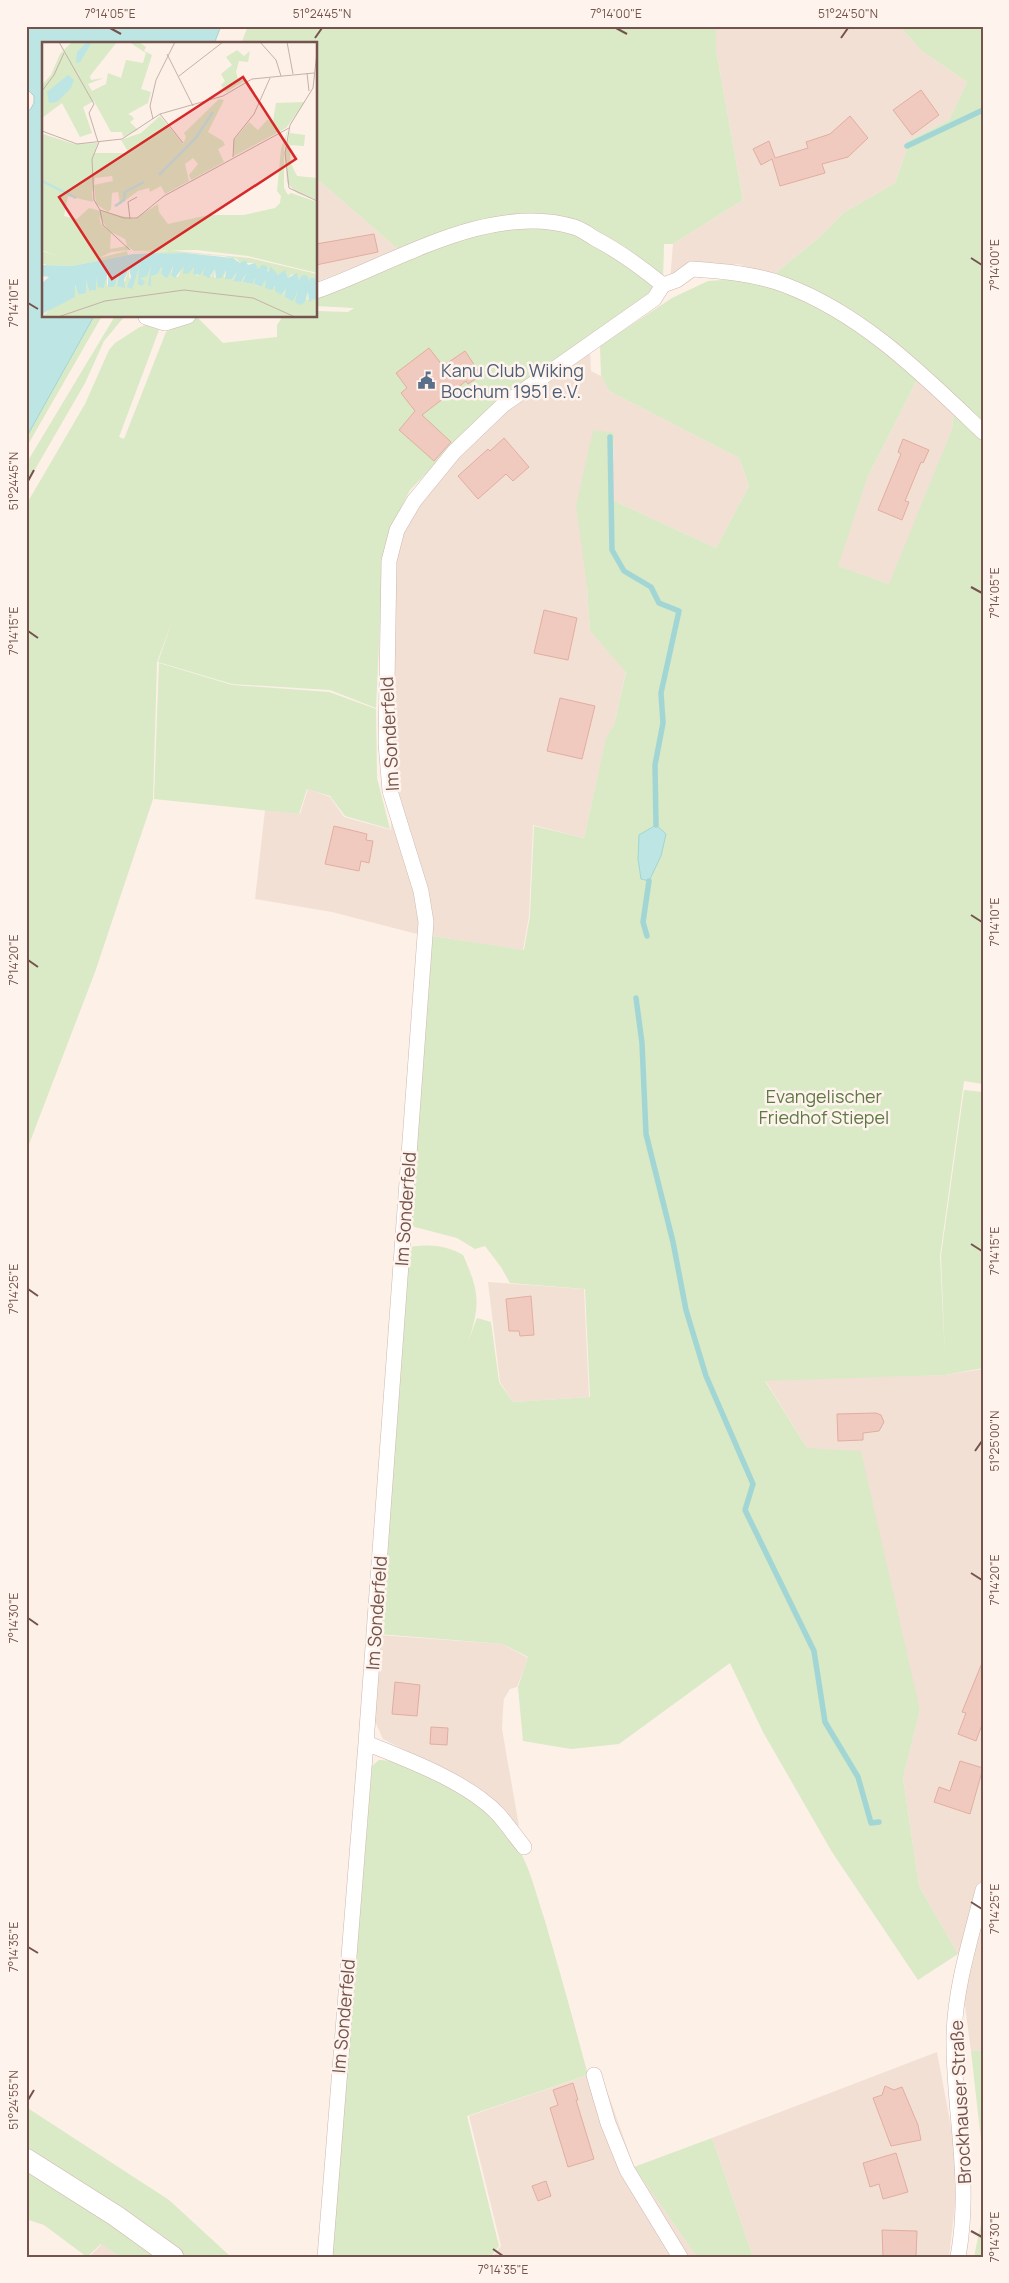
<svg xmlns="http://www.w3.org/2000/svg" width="1009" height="2283" viewBox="0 0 1009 2283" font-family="Manrope,sans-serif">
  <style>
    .residential { fill: #f3e0d5 }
    .green { fill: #dae9c6 }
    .water { fill: #bce5e3; stroke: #a2d6d5 }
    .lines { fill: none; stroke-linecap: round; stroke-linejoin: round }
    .stream { stroke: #a2d6d5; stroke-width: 5.5 }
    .building { fill: #f0cabf; stroke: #e2ada0 }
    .street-casing { stroke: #cfb8b0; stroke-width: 16 }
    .secondary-casing { stroke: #d2b7ae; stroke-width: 22 }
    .street { stroke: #fff; stroke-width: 15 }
    .secondary { stroke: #fff; stroke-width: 21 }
    .ticks { fill: none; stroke: #74534c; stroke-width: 2 }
    .labels { text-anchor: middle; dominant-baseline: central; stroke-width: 5; stroke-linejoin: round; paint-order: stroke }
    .service-label { font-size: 18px; fill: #4e5e75; stroke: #fef4ed; text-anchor: start }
    .street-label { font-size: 18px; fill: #74534c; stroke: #fef4ed }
    .park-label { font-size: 18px; fill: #5e7944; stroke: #fef4ed }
    .inset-river { fill: none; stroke: #bce5e3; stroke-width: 2.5 }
    .inset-road { fill: none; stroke: #c6b1a9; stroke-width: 1 }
    .view { fill: #d62828; fill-opacity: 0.15; stroke: #d62828; stroke-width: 2.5 }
    .inset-edge { fill: none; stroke: #74534c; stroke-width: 2.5 }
    .neatline { fill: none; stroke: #74534c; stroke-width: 2 }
    .ticks-label { font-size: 12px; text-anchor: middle; fill: #74534c }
  </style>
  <rect width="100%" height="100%" fill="#fcf0e7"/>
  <path class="residential" d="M720 26H899L922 51 967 82 949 120 906 142 907 149 895 183 843 213 822 235 772 276 738 264 670 281 673 244 743 200 716 50V30Z
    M316 178 399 250 316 282Z
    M590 352 591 371 601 376 609 391 739 458 749 486 716 548 612 500 614 434 587 587 590 631 626 671 614 725 606 739 584 838 533 825 529 916 523 950 413 933 332 912 255 899 265 810 300 814 308 789 330 797 344 817 391 830 394 620 397 557 403 533 413 514 454 463 507 409Z
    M918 378 954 411 952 429 892 585 837 566 868 476Z
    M488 1282 584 1289 589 1397 513 1402 500 1382Z
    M983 1369V2050L971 2051 958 1954 919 1886 903 1778 920 1710 807 1448 765 1380 945 1375Z
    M379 1635 503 1644 528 1658 517 1687 510 1689 504 1699 503 1709 502 1729 519 1826 512 1827 412 1754 383 1739 374 1719Z
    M937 2052 959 2170 949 2257H753L712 2138Z
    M600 2071 634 2167 697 2257H492L501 2246 469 2116Z
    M102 2244 118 2257H89Z"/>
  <path class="green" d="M248 26H720L716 30V50L743 200 673 244H664L663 281 627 251 539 218 399 250 316 178V44H241Z
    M899 26H983V429C942 391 902 344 856 313 830 295 802 285 772 276L822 235 843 213 895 183 907 149 906 142 949 120 967 82 922 51Z
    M532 226 574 232 660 285 452 447 410 490 391 528 383 558 376 708 330 690 232 684 158 662 174 616 157 662 153 799 95 972 26 1152V505L85 404 109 350 115 343 140 327 146 325 159 330 119 437 124 439 166 332 197 317 223 343 277 337V325L283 316H316V311L348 312 354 308 316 306V296L427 249 486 231Z
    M737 279 780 287 874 338 918 378 868 476 838 566 889 584 952 429 954 411 983 436V1084L964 1081 940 1256 945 1357 941 1256 964 1090 983 1092V1368L945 1375 765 1381 807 1448 861 1451 920 1710 903 1778 919 1886 958 1954 918 1980 832 1852 763 1732 730 1663 619 1744 571 1749 523 1741 518 1687 528 1657 503 1644 379 1634 410 1247C430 1244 445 1245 463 1255 479 1291 481 1304 468 1342L477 1318 491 1322 499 1382 513 1402 590 1397 585 1289 510 1283 501 1267 485 1246 475 1249 457 1238 411 1226 432 936 524 950 530 916 534 826 584 838 606 738 614 725 626 672 590 631 587 587 576 506 593 430 614 433 612 500 716 548 749 486 739 458 609 391 601 376 600 346 672 298 708 281Z
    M94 316H102L26 448V438Z
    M115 316 124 317 104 341 85 383 26 485V464Z
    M159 663 232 685 329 692 376 709 377 778 390 829 345 816 330 796 307 789 299 814 154 799Z
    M379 1760C400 1760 420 1771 439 1781 470 1798 500 1819 519 1850 531 1870 537 1898 545 1921 560 1972 574 2023 588 2075L467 2116 499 2246 491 2257H332L372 1766Z
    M983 2050V2158L971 2051Z
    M26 2107 169 2200 231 2257H186L159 2233 26 2149Z
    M712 2138 753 2257H697L634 2167Z
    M26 2170 121 2229 158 2257H119L101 2244 87 2257 44 2225 26 2219Z
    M983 2214V2257H974Z"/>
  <path class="water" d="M26 26H221L214 44H44V316H94L26 438V110H30L34 103V96L26 88Z
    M656 825 666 834 661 856 649 881 641 879 638 859 639 835Z"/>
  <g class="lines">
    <path class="stream" d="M907 146 983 110
      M610 437 612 550 624 571 651 587 659 603 679 611 661 693 663 723 655 765 656 825
      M647 936 643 922 649 881
      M636 998 642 1043 646 1134 673 1242 686 1310 706 1376 753 1484 745 1510 814 1651 825 1722 858 1777 871 1823 879 1822"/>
  </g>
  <path class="building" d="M921 90 939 115 912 135 893 110Z
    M850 116 868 138 848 157 822 164 825 173 780 186 772 159 761 165 753 149 769 141 775 158 808 148 806 142 830 134Z
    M374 234 378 252 316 265V244Z
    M429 348 443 366 465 351 481 375 468 384 466 381 422 415 451 442 434 461 399 430 415 411 401 393 407 388 396 373Z
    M504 438 529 467 513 481 506 474 478 499 458 476 488 449 490 451Z
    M903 439 929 450 923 463 921 462 905 501 909 502 902 520 878 510 901 454 898 452Z
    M544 610 577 618 568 660 534 653Z
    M560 698 595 706 582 759 547 751Z
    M334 826 367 834 366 840 373 841 369 863 361 861 359 871 325 864Z
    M531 1296 534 1335 520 1336 519 1331H509L506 1299Z
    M876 1413 881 1415 884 1422 879 1431 863 1433V1440L838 1441 837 1414Z
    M982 1663 983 1722 976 1741 958 1734 966 1713 962 1712Z
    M395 1682 420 1685 417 1716 392 1714Z
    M431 1727 448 1728 447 1745 430 1744Z
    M960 1761 983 1768 970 1814 934 1802 939 1787 950 1791Z
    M573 2083 578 2100H576L594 2159 568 2167 550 2108 558 2105 553 2090Z
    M885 2086 894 2090 902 2087 918 2125 921 2140 891 2146 873 2098 882 2095Z
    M896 2153 908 2192 883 2199 879 2184 870 2187 863 2163Z
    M546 2181 551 2196 538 2201 532 2186Z
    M882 2230 917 2231 916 2257H883Z"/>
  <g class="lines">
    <defs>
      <path id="street" d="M663 285 677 280 692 269C722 271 756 274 785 285 864 315 923 375 983 432
        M316 291C393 264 490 201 574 227 581 229 588 234 594 238 619 251 641 267 663 285
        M146 317 165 323 188 316
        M366 1743C408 1760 466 1781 498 1814 507 1824 515 1836 524 1847
        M594 2075 608 2123 627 2170 680 2257
        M325 2257 366 1743 426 922 421 891 390 791 386 743 389 561 397 530 414 501 454 452 503 405 654 299 663 285
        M958 2257C972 2180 953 2112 954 2036 955 1987 971 1938 983 1890"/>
      <path id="secondary" d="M26 2159 116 2216 173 2257"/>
    </defs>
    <use href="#street" class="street-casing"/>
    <use href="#secondary" class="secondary-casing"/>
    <use href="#street" class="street"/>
    <use href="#secondary" class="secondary"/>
  </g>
  <path class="ticks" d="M110 28 121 34M616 28 627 34M315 38 322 28M841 38 848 28M971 258 982 265M28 303 38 309M28 481 34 470M971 587 982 593M28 631 38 638M971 915 982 922M28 960 38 967M971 1244 982 1251M28 1289 38 1296M975 1451 982 1441M971 1573 982 1580M28 1618 38 1625M971 1902 982 1909M28 1947 38 1953M28 2100 34 2090M971 2231 982 2237M493 2249 503 2256"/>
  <defs>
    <symbol id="civic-bare" viewBox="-9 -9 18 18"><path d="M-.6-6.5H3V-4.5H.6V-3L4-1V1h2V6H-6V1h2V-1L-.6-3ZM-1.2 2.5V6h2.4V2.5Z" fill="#5c6f8a" stroke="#fef4ed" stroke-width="2.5" paint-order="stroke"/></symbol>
  </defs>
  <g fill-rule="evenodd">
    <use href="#civic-bare" x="414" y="368" width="25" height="25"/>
  </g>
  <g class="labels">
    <g class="service-label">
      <text x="441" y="370">Kanu Club Wiking<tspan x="441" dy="21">Bochum 1951 e.V.</tspan></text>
    </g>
    <g class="street-label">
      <text transform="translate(389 734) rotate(-93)">Im Sonderfeld</text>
      <text transform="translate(405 1209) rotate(-86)">Im Sonderfeld</text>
      <text transform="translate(376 1613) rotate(-86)">Im Sonderfeld</text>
      <text transform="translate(343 2016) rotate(-85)">Im Sonderfeld</text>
      <text transform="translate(960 2102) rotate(-93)">Brockhauser Straße</text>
    </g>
    <g class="park-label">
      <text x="824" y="1096">Evangelischer<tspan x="824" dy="21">Friedhof Stiepel</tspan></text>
    </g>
  </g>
  <g transform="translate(42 42)">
    <rect width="275" height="275" fill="#fcf0e7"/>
    <path d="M30 0H75L48 34 49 38 62 36 46 42 50 49 64 42 66 31 79 36 84 18 101 21 104 11 87 0H97L104 5 102 9 110 13 99 47 109 50 106 61 86 72 90 74 92 77 88 80 96 88 81 95 80 90H69L52 59 41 65 50 91 38 95 20 61 0 76V43L9 33 18 12ZM195 8 202 14 208 9 206 20 197 19 194 30 196 37 204 38 184 50 179 43 183 39 179 32 190 23 184 15ZM177 57 182 58 166 90 181 99 183 103 176 107 182 120 149 138 147 133 156 122 151 116 143 122 147 139 123 152 119 144 108 150 107 146 96 149 73 166 78 161 76 150 70 151 69 167 66 170 54 162 52 143 71 139 70 134 53 136 50 151 51 160 26 154 22 174 35 177 47 166 92 177 116 162 117 170 126 182 166 173H202L233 166 238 161 239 154 235 149 239 107 246 87 242 107V146L246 153 249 151 275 160V231L206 214 155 208 92 209 86 205 87 208 69 210 57 216 85 209 86 213 30 224 0 223H5L0 221V209L15 214 0 208 1 92 32 102 56 101 52 111H87L79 98 99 91 118 74 141 102 144 95 142 91ZM57 174 67 189 83 197 85 204 68 207 69 191 59 182ZM263 60 244 86 192 114V98L207 80 216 88 225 78 231 79 234 61ZM249 86 248 91 263 93 262 104 247 103V99L249 122 255 134 275 136V158L255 151 245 141 243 110ZM123 208 208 216 275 232V236H268V240L259 234 257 239 250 232 246 236 244 230 235 233 225 227H216L211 221H198L195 217 182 214 143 211 89 213 127 209 89 211ZM120 224 119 232 125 237 130 224 129 233 136 235 141 224 152 225 151 230 156 234 163 226 169 235 173 227 172 235 176 237 184 228 182 235 190 237 195 231 191 238 199 240 205 232 202 240 209 242 214 236 213 243 219 245 224 238 241 253 244 245V251L251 258 255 248 264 257 267 250 265 258 275 256V275H0L9 266 31 256 34 243 37 253 44 251V238L47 249 53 248V235L62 246 65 231V244L77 228 75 244 83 239 87 226V235L92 240 97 226 99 233H104L110 225 108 234 116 232Z" fill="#dae9c6" fill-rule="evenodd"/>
    <path d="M45 0H50L38 20 34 21 35 10ZM26 33 32 38 29 46 15 60 7 61 5 50ZM143 211 191 216 198 221 203 218 206 223 213 221 216 227 220 223 225 224 226 230 229 225 236 233 243 228 246 236 255 231 257 239 259 234 264 233 268 240V236H275V256L267 260 266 250 262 261 257 263 253 260 256 248 251 259 243 255 244 246 240 253 233 249V244L230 248 223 246 224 238 219 245 212 242 213 236 210 242 201 240 204 232 199 240 191 239 195 230 190 237H183L184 228 179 236 174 237 173 227 167 236 161 233 163 226 158 233 151 232 152 225 147 231 141 232 142 224 133 236 129 233 131 224 125 237 119 232 120 224 116 232 109 234V244L106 243 109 225 105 234 98 236 103 240 100 244 96 242 97 226 90 247 85 245 89 235 87 226 82 238 83 246 75 244 77 228 72 245H66V230L62 246 56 245 54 235V248L47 249 44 238V251L37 253 33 243V255L0 272V241L7 235 0 234V223L30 224 91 212Z" fill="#bce5e3"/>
    <path class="inset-river" d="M117 133 153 97 171 70M0 139 34 156M73 164 82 158 83 150 102 140"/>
    <path class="inset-road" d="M17 0 52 62 47 71 56 100M218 0 234 18 239 34M245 0 251 32M275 10 271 46 248 83 243 111 247 146 275 159M125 12 151 64M265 31 267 49M137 34 181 0M0 49 12 33 22 11M118 72 141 101M111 77 108 64 114 38 133 0M0 89 35 102 80 97 118 72 181 54 210 37 272 31M57 100 50 117 52 158 58 168 61 183 88 208M191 115 192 97 212 72 228 36M58 168 82 176H95L122 154 247 86M88 177 86 160 95 155M16 275 63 259 142 248 211 256 253 275"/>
    <path class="view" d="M201 35 254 117 70 237 17 155Z"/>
    <rect width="275" height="275" class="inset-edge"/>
  </g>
  <rect width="1009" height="2283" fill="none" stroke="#fef4ed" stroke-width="55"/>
  <rect x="28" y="28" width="954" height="2228" class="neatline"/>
  <g class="ticks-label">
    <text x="110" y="18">7°14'05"E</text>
    <text x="322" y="18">51°24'45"N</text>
    <text x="616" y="18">7°14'00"E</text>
    <text x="848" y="18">51°24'50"N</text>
    <text transform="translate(995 265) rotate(-90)" y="4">7°14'00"E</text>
    <text transform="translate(14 303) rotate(-90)" y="4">7°14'10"E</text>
    <text transform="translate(14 481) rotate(-90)" y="4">51°24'45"N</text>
    <text transform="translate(995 593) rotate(-90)" y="4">7°14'05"E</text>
    <text transform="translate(14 631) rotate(-90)" y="4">7°14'15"E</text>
    <text transform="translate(995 922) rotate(-90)" y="4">7°14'10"E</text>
    <text transform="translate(14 960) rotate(-90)" y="4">7°14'20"E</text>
    <text transform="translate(995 1251) rotate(-90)" y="4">7°14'15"E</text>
    <text transform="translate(14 1289) rotate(-90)" y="4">7°14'25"E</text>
    <text transform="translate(995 1441) rotate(-90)" y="4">51°25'00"N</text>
    <text transform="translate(995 1580) rotate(-90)" y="4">7°14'20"E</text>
    <text transform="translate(14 1618) rotate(-90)" y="4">7°14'30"E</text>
    <text transform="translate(995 1909) rotate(-90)" y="4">7°14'25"E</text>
    <text transform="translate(14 1947) rotate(-90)" y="4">7°14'35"E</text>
    <text transform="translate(14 2100) rotate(-90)" y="4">51°24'55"N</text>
    <text transform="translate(995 2237) rotate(-90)" y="4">7°14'30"E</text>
    <text x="503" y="2274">7°14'35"E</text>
  </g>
</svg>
